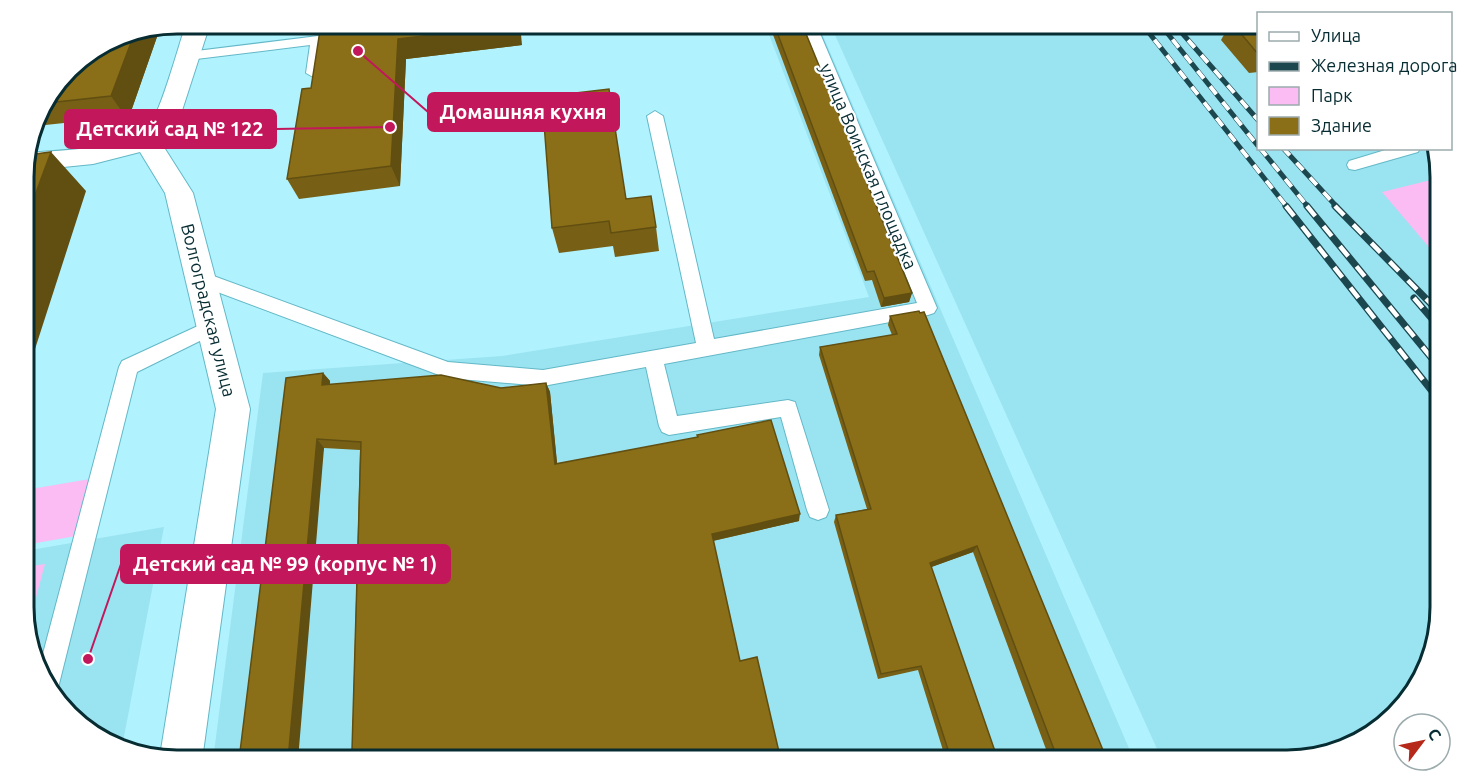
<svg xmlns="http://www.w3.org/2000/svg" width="1464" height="784" viewBox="0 0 1464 784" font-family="Ubuntu,sans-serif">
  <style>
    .built { fill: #9ae3f1 }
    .green { fill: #fabcf3 }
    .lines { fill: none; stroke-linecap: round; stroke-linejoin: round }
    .service-casing { stroke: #63b8c7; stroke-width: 2 }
    .minor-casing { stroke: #63b8c7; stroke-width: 2 }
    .service { fill: #fff; fill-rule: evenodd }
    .minor { fill: #fff; fill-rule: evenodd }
    .rail-far1-casing { stroke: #1d474e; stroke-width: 5 }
    .rail-casing { stroke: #1d474e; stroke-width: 7 }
    .rail-far1 { stroke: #fff; stroke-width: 4; stroke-dasharray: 10; stroke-linecap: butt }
    .rail { stroke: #fff; stroke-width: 4.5; stroke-dasharray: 13; stroke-linecap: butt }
    .wall { fill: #775f15 }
    .shaded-wall { fill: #614e11 }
    .building { fill: #8a6f18; stroke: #614e11; stroke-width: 1.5 }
    .labels { text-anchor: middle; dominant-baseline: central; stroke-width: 4.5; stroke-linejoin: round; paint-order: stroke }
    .street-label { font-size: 18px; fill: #072d33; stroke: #fff }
    .rim { fill: none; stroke: #072d33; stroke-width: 3 }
    .leader { fill: none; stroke: #c2185b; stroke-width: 2 }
    .callout-dot { fill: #c2185b; stroke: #fff; stroke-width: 2 }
    .callout { fill: #c2185b; stroke: #c2185b; stroke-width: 2 }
    .callout-label { font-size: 20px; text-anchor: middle; font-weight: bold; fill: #fff }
  </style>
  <rect width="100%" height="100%" fill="#b0f2fe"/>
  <path class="built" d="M765 24H818L1134 760H213L263 373 502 356 869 297Z
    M830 24H1258V148L1435 149 1439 158 1440 607 1424 675 1371 734 1296 760H1162Z
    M164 527 122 747 109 744 50 692 25 627V551Z"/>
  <path class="green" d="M1439 178V259L1382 192Z
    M90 479 76 536 25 545V490Z
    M45 564 27 631 25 567Z"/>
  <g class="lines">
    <defs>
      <path id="service" d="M802 24H816L937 308 934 313 928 315 664 364 677 416 788 400 795 402 829 510 826 517 818 520 810 517 807 510 781 417 669 435 662 432 659 426 646 367 543 386 447 378 196 284 193 279 196 274 202 272 208 274 448 362 543 370 696 343 647 116 655 111 663 116 714 339 917 303Z
        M318 36 325 40 320 73 313 77 306 73 310 45 188 60 181 56 188 52Z
        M1392 148H1420L1418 152 1355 170 1349 169 1347 165 1349 161Z
        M213 319 220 321 222 326 220 331 137 372 59 684 56 693 52 694 40 665 119 367 122 361Z"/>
      <path id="minor" d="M186 24H210L178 123 160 141 193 193 250 409 202 760H178L160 756 216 409 165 193 140 152 93 164 24 171 28 153C67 149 124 152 152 120 161 111 180 41 186 24Z"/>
    </defs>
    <use href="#service" class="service-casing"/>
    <use href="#minor" class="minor-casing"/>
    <use href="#service" class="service"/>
    <use href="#minor" class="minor"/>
    <defs>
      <path id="rail-far1" d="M1142 24 1287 207
        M1160 24 1258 146
        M1175 25 1258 120
        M1260 148 1308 207
        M1283 148 1337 207"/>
      <path id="rail" d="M1286 206 1439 400
        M1307 206 1439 367
        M1335 206 1439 312
        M1414 298 1439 327"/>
    </defs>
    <use href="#rail-far1" class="rail-far1-casing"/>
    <use href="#rail" class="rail-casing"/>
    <use href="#rail-far1" class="rail-far1"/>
    <use href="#rail" class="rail"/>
  </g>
  <path class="wall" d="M321 24 522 45 406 59 400 186 299 199 287 179 311 88Z
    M769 24H802L912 293 909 302 881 307 872 280 865 281Z
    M1230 24H1258V72L1249 73 1221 40Z
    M155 29 158 34 128 120 67 126 64 123 36 126 40 109 76 62Z
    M626 199 656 227 659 251 615 257 613 246 559 253 552 228Z
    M890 316 1107 760H1050L973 552 931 567 998 760H946L918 670 878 679 834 522 836 515 867 509 819 355 820 347 892 335 888 325Z
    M323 373 330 381V384L501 388 546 383 550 392 557 464 799 521 713 541 740 661 778 756 761 760H350L352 750 360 450 324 448 239 760Z"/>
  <path class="shaded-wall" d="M520 24 522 45 406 59 400 186 391 166 398 39Z
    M155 28 158 34 128 120 111 96 135 32Z
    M51 152 86 191 25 380 24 225Z
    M912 293 909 302 881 307 884 298Z
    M323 373 330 381 329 394 322 385Z
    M546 383 550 392 558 472 555 464Z
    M317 439 324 448 298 760H288Z
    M800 514 799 521 712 541V534Z
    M977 546 973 552 926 569 930 563Z
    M779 752 778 756 761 760H748Z"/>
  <path class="building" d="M321 24H517V25L398 39 391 166 287 179 302 89 311 88Z
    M774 24H802L912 293 884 298 874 271 867 272Z
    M1233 24H1258V54Z
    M135 32 111 96 47 103 49 99H48L76 62 119 36Z
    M609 89 626 199 651 196 656 227 611 233 609 221 552 228 542 97Z
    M51 152 24 225V167L28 155Z
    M919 311 920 313 924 312 1107 760H1058L977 546 930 563 998 760H947L951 759 921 666 881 674 836 515 871 509 820 347 897 334 890 316Z
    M323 373 322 385 441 375 501 388 546 383 555 464 698 437 697 435 771 420 800 514 712 534 740 661 757 657 779 752 748 760H350V750H352L361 442 317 439 288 760H239L286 378Z"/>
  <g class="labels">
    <g class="street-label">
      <text transform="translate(869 166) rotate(67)">улица Воинская площадка</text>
      <text transform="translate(209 310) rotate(76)">Волгоградская улица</text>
    </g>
  </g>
  <path d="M0 0H1464V784H0ZM177 34H1287A143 143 0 0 1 1430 177V607A143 143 0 0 1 1287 750H177A143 143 0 0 1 34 607V177A143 143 0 0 1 177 34Z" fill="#fff" fill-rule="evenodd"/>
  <path class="rim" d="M177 34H1287A143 143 0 0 1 1430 177V607A143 143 0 0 1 1287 750H177A143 143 0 0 1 34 607V177A143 143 0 0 1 177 34Z"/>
  <path class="leader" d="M358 51L428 112M390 127L276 129M88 659L121 564"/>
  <g class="callout-dot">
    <circle cx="358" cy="51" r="6"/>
    <circle cx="390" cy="127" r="6"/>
    <circle cx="88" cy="659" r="6"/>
  </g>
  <g class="callout">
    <rect x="428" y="93" width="191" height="38" rx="6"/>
    <rect x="65" y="110" width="211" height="38" rx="6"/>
    <rect x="121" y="545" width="329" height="38" rx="6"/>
  </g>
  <g class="callout-label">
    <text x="523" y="119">Домашняя кухня</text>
    <text x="170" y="136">Детский сад № 122</text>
    <text x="285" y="571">Детский сад № 99 (корпус № 1)</text>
  </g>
  <rect x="1257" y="12" width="195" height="138" fill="#ffffff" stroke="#9cabad" stroke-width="1.5"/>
  <rect x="1269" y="32" width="30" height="9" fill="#ffffff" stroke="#9cabad" stroke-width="1.5"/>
  <text x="1311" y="42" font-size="18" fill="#072d33">Улица</text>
  <rect x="1269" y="62" width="30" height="9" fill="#1d474e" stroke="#9cabad" stroke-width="1.5"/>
  <text x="1311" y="72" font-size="18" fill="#072d33">Железная дорога</text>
  <rect x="1269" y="87" width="30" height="18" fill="#fabcf3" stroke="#9cabad" stroke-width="1.5"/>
  <text x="1311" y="102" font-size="18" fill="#072d33">Парк</text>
  <rect x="1269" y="117" width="30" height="18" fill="#8a6f18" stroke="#9cabad" stroke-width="1.5"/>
  <text x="1311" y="132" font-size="18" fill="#072d33">Здание</text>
  <g transform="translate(1422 742) rotate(58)"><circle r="28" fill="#ffffff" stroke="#9cabad" stroke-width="1.5"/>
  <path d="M0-4.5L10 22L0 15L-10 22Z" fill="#b6281a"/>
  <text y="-9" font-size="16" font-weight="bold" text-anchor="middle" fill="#072d33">С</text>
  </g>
</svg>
